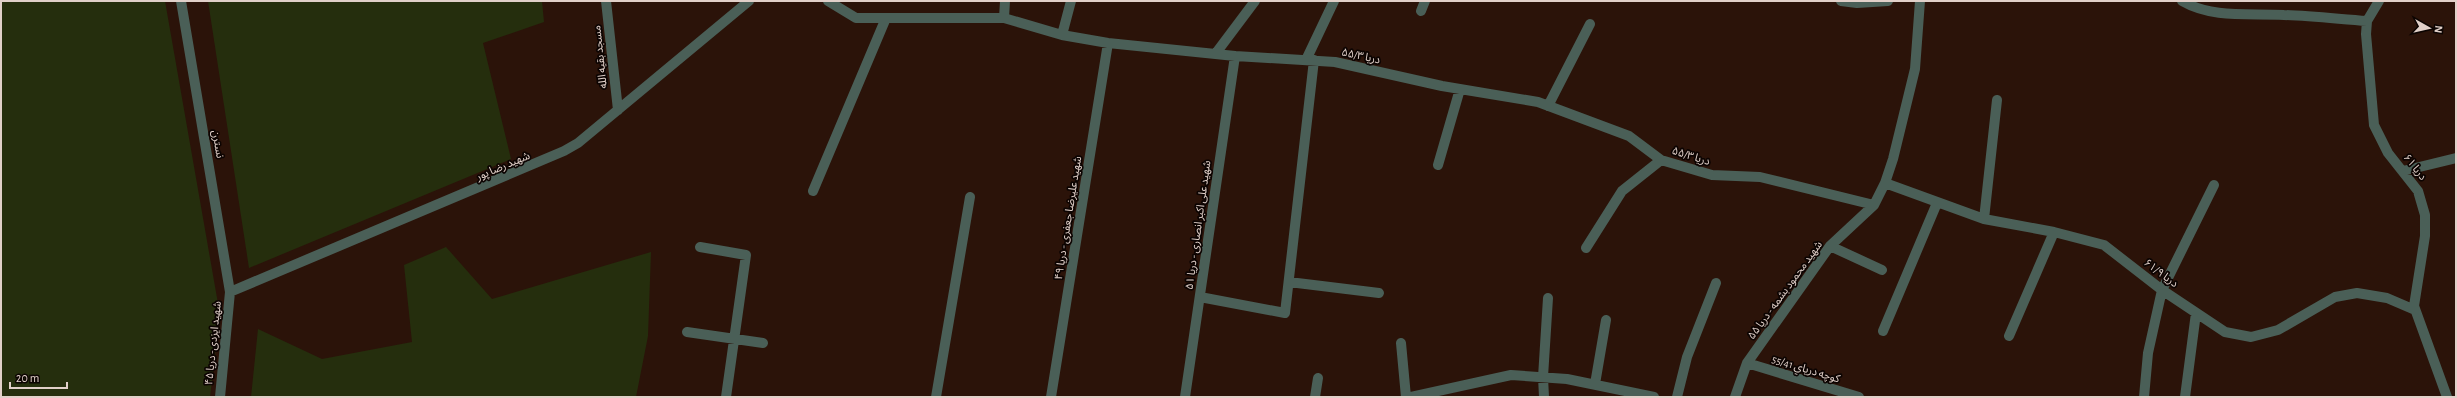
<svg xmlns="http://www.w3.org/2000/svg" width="2457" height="398" viewBox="0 0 2457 398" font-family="'Alegreya Sans','Noto Sans Arabic',sans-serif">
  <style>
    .green { fill: #252e0d }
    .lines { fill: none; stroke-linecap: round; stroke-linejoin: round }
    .minor { stroke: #4a5f57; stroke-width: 10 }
    .labels { text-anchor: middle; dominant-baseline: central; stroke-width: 3.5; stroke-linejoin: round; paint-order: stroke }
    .street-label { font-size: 11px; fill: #e1d0c9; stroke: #0c0402 }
  </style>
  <rect width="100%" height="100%" fill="#2b1309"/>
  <path class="green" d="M1 1H165L220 315 210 397H1Z
    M208 1H542L544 22 483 43 511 159 249 268Z
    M446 247 492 299 651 252 648 336 636 397H251L258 329 322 359 412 342 404 265Z"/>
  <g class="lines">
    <path class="minor" d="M181 1 230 292 220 397
      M606 1 618 110
      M828 1 856 18H1004L1062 35 1108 43 1235 56 1335 62 1442 86 1538 102 1629 136 1661 160 1712 175 1760 177 1874 205
      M1841 1 1857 3 1888 1
      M2182 1C2213 19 2250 13 2284 15 2312 16 2339 19 2367 21
      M2379 1 2367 21 2366 34 2374 125 2388 153 2418 191 2425 215V236L2414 306 2447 397
      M1421 11 1425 1
      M1004 18 1005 1
      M1062 35 1071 1
      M1216 53 1255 1
      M1306 60 1334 1
      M1548 106 1590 24
      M1438 165 1460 89
      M2403 171 2456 158
      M1885 183 1984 219 2054 232 2104 245 2162 290 2225 332 2251 337 2278 330 2335 297 2357 293 2387 298 2415 310
      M813 191 886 18
      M1984 219 1997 100
      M1830 246 1882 270
      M700 247 746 255 726 397
      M1586 248 1622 191 1661 160
      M1289 282 1379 293
      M230 292 564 151 578 143 749 1
      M1200 297 1285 313 1314 60
      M1883 331 1937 203
      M687 332 763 343
      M2009 336 2054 232
      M1401 343 1406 397
      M1747 363 1859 397
      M1595 384 1606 320
      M936 397 970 197
      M1051 397 1108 43
      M1185 397 1235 56
      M1315 397 1318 378
      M1411 397 1511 375 1567 379 1654 397
      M1544 397 1543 377 1548 298
      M1677 397 1687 357 1716 283
      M1735 397 1747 363 1830 246 1874 205 1885 183 1893 159 1915 69 1920 1
      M2144 397 2148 353 2162 290 2214 185
      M2185 397 2196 313"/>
  </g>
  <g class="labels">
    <g class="street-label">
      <text transform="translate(1361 56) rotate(12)">دریا ۵۵/۳</text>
      <text transform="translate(600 57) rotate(-96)">مسجد بقیه الله</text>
      <text transform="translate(218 144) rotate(80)">نسترن</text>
      <text transform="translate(1691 156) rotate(17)">دریا ۵۵/۳</text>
      <text transform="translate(503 166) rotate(-23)">شهید رضا پور</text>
      <text transform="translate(2415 167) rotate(52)">دریا ۶۱</text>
      <text transform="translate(1068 218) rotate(-81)">شهید علیرضا جعفری - دریا ۴۹</text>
      <text transform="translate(1198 225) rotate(-82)">شهید علی اکبر انصاری - دریا ۵۱</text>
      <text transform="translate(2161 273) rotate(37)">دریا ۶۱/۹</text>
      <text transform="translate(1785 290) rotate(-54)">شهید محمود بشمه - دریا ۵۵</text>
      <text transform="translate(213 343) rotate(-84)">شهید ایزدی- دریا ۴۵</text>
      <text transform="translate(1806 369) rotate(17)">كوچه درياي 55/41</text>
    </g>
  </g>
  <rect width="2457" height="398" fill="none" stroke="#e1d0c9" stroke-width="4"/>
  <g transform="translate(2429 28) rotate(98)" stroke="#0c0402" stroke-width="3" paint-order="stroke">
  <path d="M0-3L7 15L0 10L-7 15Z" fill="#e1d0c9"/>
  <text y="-6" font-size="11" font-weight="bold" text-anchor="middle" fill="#e1d0c9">N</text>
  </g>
  <path d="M10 382v6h57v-6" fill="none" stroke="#e1d0c9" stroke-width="2"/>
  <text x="16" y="382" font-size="12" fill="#e1d0c9" stroke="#0c0402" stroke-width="3" paint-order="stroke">20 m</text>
</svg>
